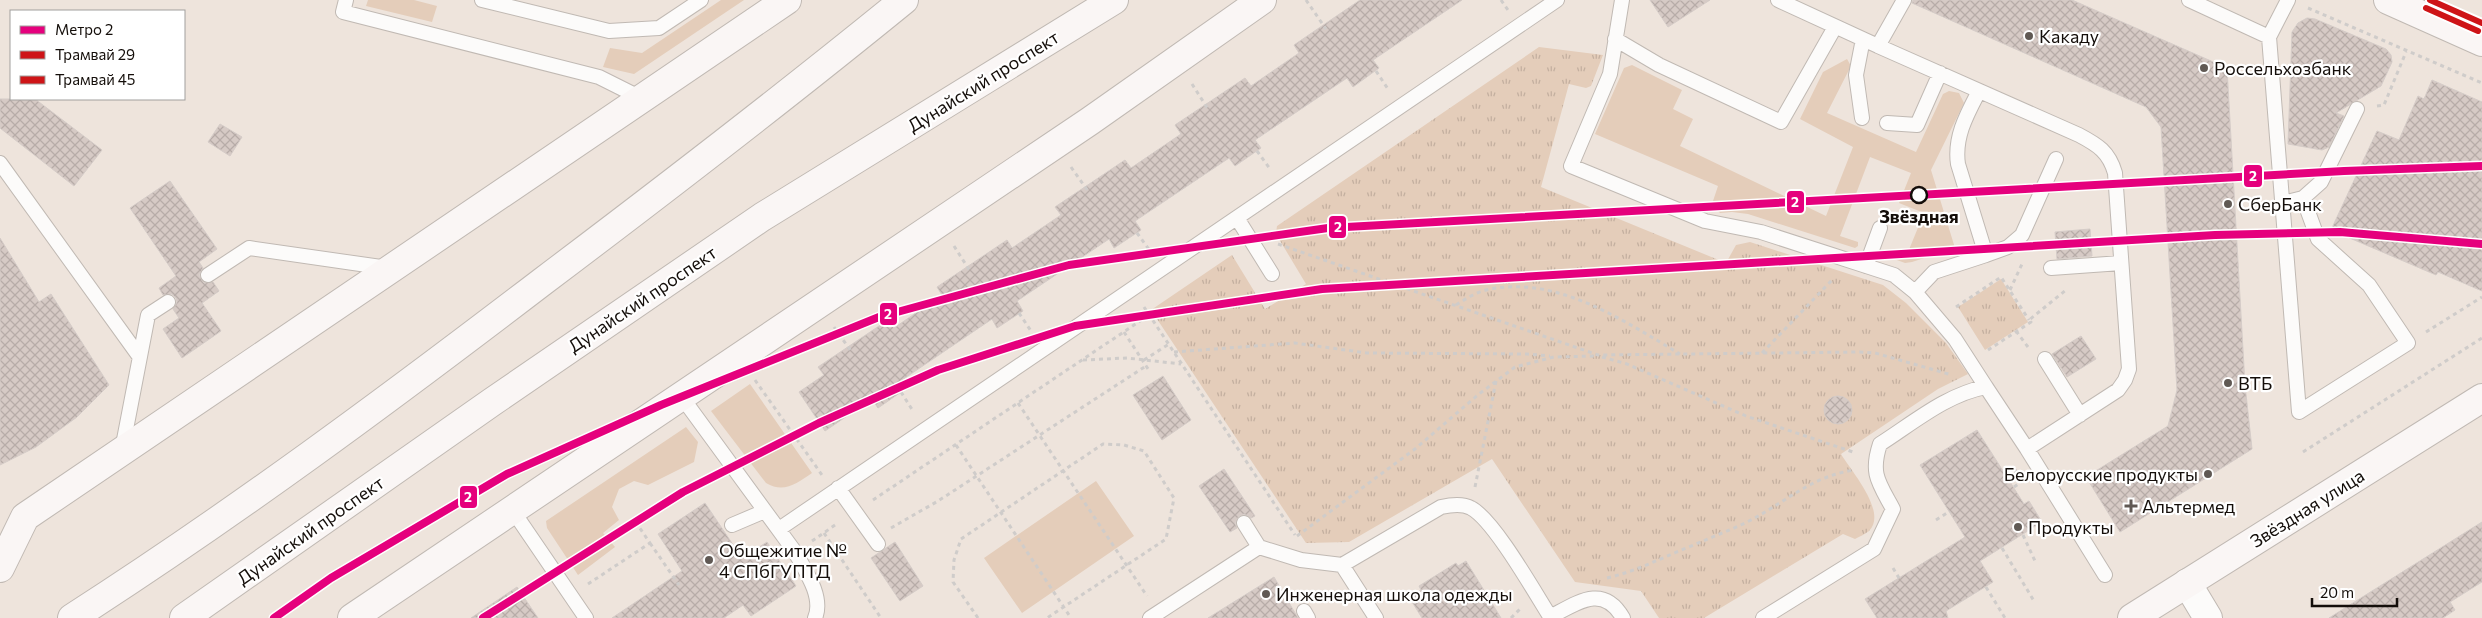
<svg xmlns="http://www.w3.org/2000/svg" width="2482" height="618" viewBox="0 0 2482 618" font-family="Commissioner,sans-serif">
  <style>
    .grass { fill: #e4cdba }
    .park { fill: url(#park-tufts) }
    .building { fill: url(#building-cross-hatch); stroke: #d5ccc8 }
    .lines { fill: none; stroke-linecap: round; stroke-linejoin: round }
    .lane-casing { stroke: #c0b9b3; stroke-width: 16 }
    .street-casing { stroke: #c0b9b3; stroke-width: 30 }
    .secondary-casing { stroke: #c0b9b3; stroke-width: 30 }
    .path { stroke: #cfccca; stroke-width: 3; stroke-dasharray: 4 4; stroke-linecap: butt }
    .lane { stroke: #fcfbfa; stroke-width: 14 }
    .street { stroke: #fcfbfa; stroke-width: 28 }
    .secondary { stroke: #faf6f5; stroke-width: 28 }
    .tram-1-casing { stroke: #fff; stroke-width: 10 }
    .tram-2-casing { stroke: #fff; stroke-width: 10 }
    .tram-1 { stroke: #ce1417; stroke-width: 6 }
    .tram-2 { stroke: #ce1417; stroke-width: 6 }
    .metro-1-casing { stroke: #fff; stroke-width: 11 }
    .metro-1 { stroke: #e5007d; stroke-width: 8 }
    .poi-dot { fill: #605954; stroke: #fff; stroke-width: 2 }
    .stop-dot { fill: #fff; stroke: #140e0a; stroke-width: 2.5 }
    .labels { text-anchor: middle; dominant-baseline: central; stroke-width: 4.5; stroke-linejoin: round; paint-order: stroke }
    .poi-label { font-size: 18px; fill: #140e0a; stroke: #fff; text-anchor: start }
    .street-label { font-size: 18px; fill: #140e0a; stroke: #fff }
    .stop-label { font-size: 18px; font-weight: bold; fill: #140e0a; stroke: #fff }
    .line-badge { stroke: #fff; stroke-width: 2 }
    .badge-label { font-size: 14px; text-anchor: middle; font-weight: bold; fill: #fff }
  </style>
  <defs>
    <pattern id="park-tufts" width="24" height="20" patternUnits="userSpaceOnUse" patternTransform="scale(1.25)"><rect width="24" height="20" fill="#e4cdba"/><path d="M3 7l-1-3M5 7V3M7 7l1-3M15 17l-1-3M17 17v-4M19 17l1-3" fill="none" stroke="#c3af9f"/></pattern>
    <pattern id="building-cross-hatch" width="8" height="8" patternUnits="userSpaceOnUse" patternTransform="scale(1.25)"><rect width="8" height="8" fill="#d6cac5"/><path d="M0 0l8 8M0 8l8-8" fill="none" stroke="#b7aca8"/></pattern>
  </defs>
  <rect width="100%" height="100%" fill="#eee4dc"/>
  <path class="grass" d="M368 0H414L437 6 432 22 366 6Z
    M721 0H744L634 74 603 67 610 48 642 53Z
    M1847 59 1851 66 1827 113 1916 152 1943 94 1949 91 1959 93 1964 103 1931 170 1955 248 1912 262 1905 263 1886 256V253L1906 257 1924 213 1899 203 1911 173 1870 157 1840 236 1858 242V246L1855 248 1748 214 1732 212 1720 213 1712 204 1718 186 1595 134 1624 68 1632 65 1682 90 1673 109 1693 119 1680 146 1826 216 1853 147 1800 119 1823 72Z
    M750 384 812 473C797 483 784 494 766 483L711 411Z
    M686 427 698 442 694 462 648 485 634 481 619 489 612 507 619 520 603 533 615 547 578 575 547 528 546 521Z
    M1096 481 1134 536 1022 613 984 558Z"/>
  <path class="park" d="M1539 47 1603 55 1591 86 1586 88 1569 84 1541 187 1726 263 1736 245 1750 242 1883 285 1906 303 1946 343 1968 374 1938 389 1841 454C1851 471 1888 512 1869 531 1865 534 1859 537 1855 539L1843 534 1704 618H1659L1641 591 1575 582 1492 459 1349 542 1306 543 1151 310 1232 255 1265 309 1306 284 1279 239 1276 233 1277 226Z
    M2001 279 2028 322 1985 350 1958 307Z"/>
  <path class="building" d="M1360 0H1462L1373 60 1379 68 1353 87 1347 78 1255 140 1261 148 1235 166 1229 158 1135 221 1141 230 1114 248 1109 239 1017 301 1023 311 997 328 992 319 899 382 904 390 878 408 872 399 825 431 799 392 824 375 818 367 888 320 894 328 942 295 937 287 1007 240 1012 248 1061 215 1055 207 1125 160 1131 168 1181 134 1175 125 1245 78 1251 86 1299 53 1294 45Z
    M1650 0H1710L1668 27Z
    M1913 0H2072L2227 68 2245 385 2252 449 2120 532 2086 477 2168 426 2177 390 2161 127 2146 107 1912 3Z
    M2307 18 2315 19 2386 49 2391 55 2392 62 2381 86 2336 113 2344 116 2329 147 2322 150 2288 144 2292 32 2298 23Z
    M2432 80 2482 102V291L2438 272 2436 275 2331 230 2377 131 2399 140 2418 96 2424 99Z
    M0 99H35L102 150 74 186 0 128Z
    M220 124 242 137 230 156 208 142Z
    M170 181 217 249 199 262 203 268 199 275 204 283 213 282 219 291 202 303 221 331 182 358 163 329 179 318 173 309 177 302 176 298 172 294 163 295 159 288 176 276 130 208Z
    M2090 229 2092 256 2057 259 2055 232Z
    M0 238 39 302 51 294 109 385 77 417 36 447 0 465Z
    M2081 336 2096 359 2067 377 2052 354Z
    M1163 376 1191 420 1162 440 1133 395Z
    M1824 410a14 14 0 1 1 28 0a14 14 0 1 1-28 0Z
    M1977 430 2024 504 2029 501 2042 522 1980 561 1993 582 1946 611 1948 618H1877L1865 599 1965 537 1920 465Z
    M1224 469 1255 516 1251 518 1244 514 1239 516 1235 523 1237 528 1230 532 1199 486Z
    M705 503 742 558 767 542 796 586 751 616 743 605 724 618H612L682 571 658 534Z
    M2482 522V582L2450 602 2455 610 2443 618H2329Z
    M895 542 923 586 900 601 871 558Z
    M1466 561 1501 618H1422L1409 597 1421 590 1419 586 1456 563 1458 566Z
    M1274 577 1298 618H1208Z
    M517 587 538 618H471Z"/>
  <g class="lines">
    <defs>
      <path id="lane" d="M346 0 343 12 599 77 643 99
        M482 0 609 31 659 28 701 0
        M1622 0 1610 74 1571 166 1705 221 1761 232 1894 275 1915 292 1955 339 1986 387
        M1778 0 1878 46
        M1904 0 1878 46 2079 135C2098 145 2109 152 2115 173L2129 369 2125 380 2118 390 2027 449 2105 575
        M2189 0 2269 37 2299 412 2408 343 2369 285 2318 239 2303 198
        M2269 37 2288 0
        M1615 39 1659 65 1781 122 1835 27
        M1862 118 1856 75 1863 39
        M1887 123 1917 125 1940 73
        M0 163 139 356
        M2283 203 2303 198 2321 182 2357 109
        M1237 218 1272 274
        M1986 255 2008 247 2022 235 2056 159
        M1866 266 1880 228
        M2051 268 2121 263
        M208 275 249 248 388 268
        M1915 292 1934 272 1986 255 1958 164C1954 137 1967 114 1979 91
        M2045 359 2080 415
        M681 396 795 552C805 570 824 597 815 618
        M122 450 148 315 168 302
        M838 488 878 544
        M513 511 586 618
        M1244 523 1259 547
        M732 525 765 511
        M779 529 1557 0
        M1342 565 1441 507C1450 505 1462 503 1471 508 1494 520 1535 593 1551 618
        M1304 611 1308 618
        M1550 617C1577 603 1603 583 1623 618
        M1150 618 1259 547 1301 560 1342 565 1376 618
        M1763 618 1874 549 1893 509C1879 483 1870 474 1880 444 1913 423 1947 394 1986 387L2027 449"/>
      <path id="street" d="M2187 583 2208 618"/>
      <path id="secondary" d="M2388 0 2482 42
        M0 568 25 517 787 0
        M72 618C234 514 389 399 542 282 664 190 785 97 904 0
        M184 618 492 402 762 217 1114 0
        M352 618 1090 121 1262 0
        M2132 618 2482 398"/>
    </defs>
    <use href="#lane" class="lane-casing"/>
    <use href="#street" class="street-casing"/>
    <use href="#secondary" class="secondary-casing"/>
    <path class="path" d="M1306 0 1326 29
      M1501 0 1508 10
      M2308 8 2482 83
      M1376 71 1388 89
      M1192 84 1208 109
      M2377 106 2384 105 2406 52
      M1257 151 1270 169
      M1071 167 1088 191
      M1137 233 1150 251
      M1278 244 1598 355 1860 352 1875 353 1952 375
      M954 246 970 271
      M2010 290 2022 264
      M1456 305C1467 298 1478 291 1491 289 1558 276 1624 321 1680 354
      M1144 307 1295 535
      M1956 307 2001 277 2029 320
      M1019 313 1031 331
      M834 327 851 351
      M2016 331 2028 347
      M1124 332 1150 372
      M2426 332 2482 297
      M1988 350 2031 322 2029 320 2066 290
      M1174 352 1295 343 1367 353 1527 354 1550 356
      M1762 353 1834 278
      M1602 357 1627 364 1746 416 1856 453
      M1083 360 1127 358 1181 364
      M1144 360 1169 344
      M755 380 822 475
      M901 392 913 411
      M1018 403 1147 596
      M956 445 1071 618
      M2303 452 2482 338
      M2007 476 2017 470
      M1475 487 1496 381
      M2014 487 2021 482
      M873 500 1149 315
      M1936 520 1950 511
      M891 528 938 501 1146 366
      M824 533 881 618
      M2023 535 2035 561
      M1297 536 1415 449 1479 394 1515 367 1554 357 1596 356
      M812 541 838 523
      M650 543 679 585
      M2002 548 2034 601
      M1893 568 1899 578
      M1607 578C1637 571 1661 558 1689 547 1709 538 1729 531 1749 521 1786 502 1810 477 1854 470
      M588 584 650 543 637 524 712 475
      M1986 587 2005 618
      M978 618 953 582 954 560 961 539 1103 444 1124 445 1144 451 1174 498 1166 539 1047 618
      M1511 618 1521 608"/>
    <use href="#lane" class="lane"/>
    <use href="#street" class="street"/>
    <use href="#secondary" class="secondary"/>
    <defs>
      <path id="tram-1" d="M2430 0 2482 23"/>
      <path id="tram-2" d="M2426 8 2478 31"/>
    </defs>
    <use href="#tram-1" class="tram-1-casing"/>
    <use href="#tram-2" class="tram-2-casing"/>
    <use href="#tram-1" class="tram-1"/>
    <use href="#tram-2" class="tram-2"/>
    <defs>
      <path id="metro-1" d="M274 618 331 578 507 474 661 405 879 317 1069 265 1328 228 2344 171 2482 166
        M483 618 683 492 819 423 938 370 1075 326 1322 289 2215 235 2340 232 2482 244"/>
    </defs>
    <use href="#metro-1" class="metro-1-casing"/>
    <use href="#metro-1" class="metro-1"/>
  </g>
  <g class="poi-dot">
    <circle cx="2029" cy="36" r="5"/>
    <circle cx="2204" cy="68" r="5"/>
    <circle cx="2228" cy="204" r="5"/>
    <circle cx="2228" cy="383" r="5"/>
    <circle cx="2208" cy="474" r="5"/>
    <path d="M2128.5 498.5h5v5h5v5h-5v5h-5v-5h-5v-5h5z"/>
    <circle cx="2018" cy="527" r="5"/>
    <circle cx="709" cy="560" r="5"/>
    <circle cx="1266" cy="594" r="5"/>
  </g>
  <circle class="stop-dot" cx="1919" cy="195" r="8"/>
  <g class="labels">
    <g class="poi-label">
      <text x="2039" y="36">Какаду</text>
      <text x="2214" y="68">Россельхозбанк</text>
      <text x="2238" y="204">СберБанк</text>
      <text x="2238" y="383">ВТБ</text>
      <text x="2198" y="474" text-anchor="end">Белорусские продукты</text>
      <text x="2142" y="506">Альтермед</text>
      <text x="2028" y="527">Продукты</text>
      <text x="719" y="550">Общежитие №<tspan x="719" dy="21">4 СПбГУПТД</tspan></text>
      <text x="1276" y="594">Инженерная школа одежды</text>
    </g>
    <g class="street-label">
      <text transform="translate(983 81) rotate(-32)">Дунайский проспект</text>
      <text transform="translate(642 299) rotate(-34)">Дунайский проспект</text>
      <text transform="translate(2307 508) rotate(-32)">Звёздная улица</text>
      <text transform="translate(310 530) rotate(-35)">Дунайский проспект</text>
    </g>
    <g class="stop-label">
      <text x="1919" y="216">Звёздная</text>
    </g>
  </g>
  <g class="line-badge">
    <rect x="2243" y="164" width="20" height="24" rx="5" fill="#e5007d"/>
    <rect x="1786" y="190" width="19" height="24" rx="5" fill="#e5007d"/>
    <rect x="1328" y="215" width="19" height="24" rx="5" fill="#e5007d"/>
    <rect x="879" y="302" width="19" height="24" rx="5" fill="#e5007d"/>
    <rect x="459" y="485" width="19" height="24" rx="5" fill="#e5007d"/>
  </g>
  <g class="badge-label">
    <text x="2253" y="181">2</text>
    <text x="1795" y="207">2</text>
    <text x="1338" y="232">2</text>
    <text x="888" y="319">2</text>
    <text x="468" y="502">2</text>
  </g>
  <rect x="10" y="10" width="175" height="90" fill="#ffffff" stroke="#a19f9d"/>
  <rect x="20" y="26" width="25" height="8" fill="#e5007d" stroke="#a19f9d"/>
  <text x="55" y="35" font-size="15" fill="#140e0a">Метро 2</text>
  <rect x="20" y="51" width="25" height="8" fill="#ce1417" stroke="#a19f9d"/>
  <text x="55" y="60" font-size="15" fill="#140e0a">Трамвай 29</text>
  <rect x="20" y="76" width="25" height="8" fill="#ce1417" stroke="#a19f9d"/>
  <text x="55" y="85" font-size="15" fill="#140e0a">Трамвай 45</text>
  <path d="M2312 598v8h85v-8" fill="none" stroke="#140e0a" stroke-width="2.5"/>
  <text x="2320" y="598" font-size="15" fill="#140e0a" stroke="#ffffff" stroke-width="4" paint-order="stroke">20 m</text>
</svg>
